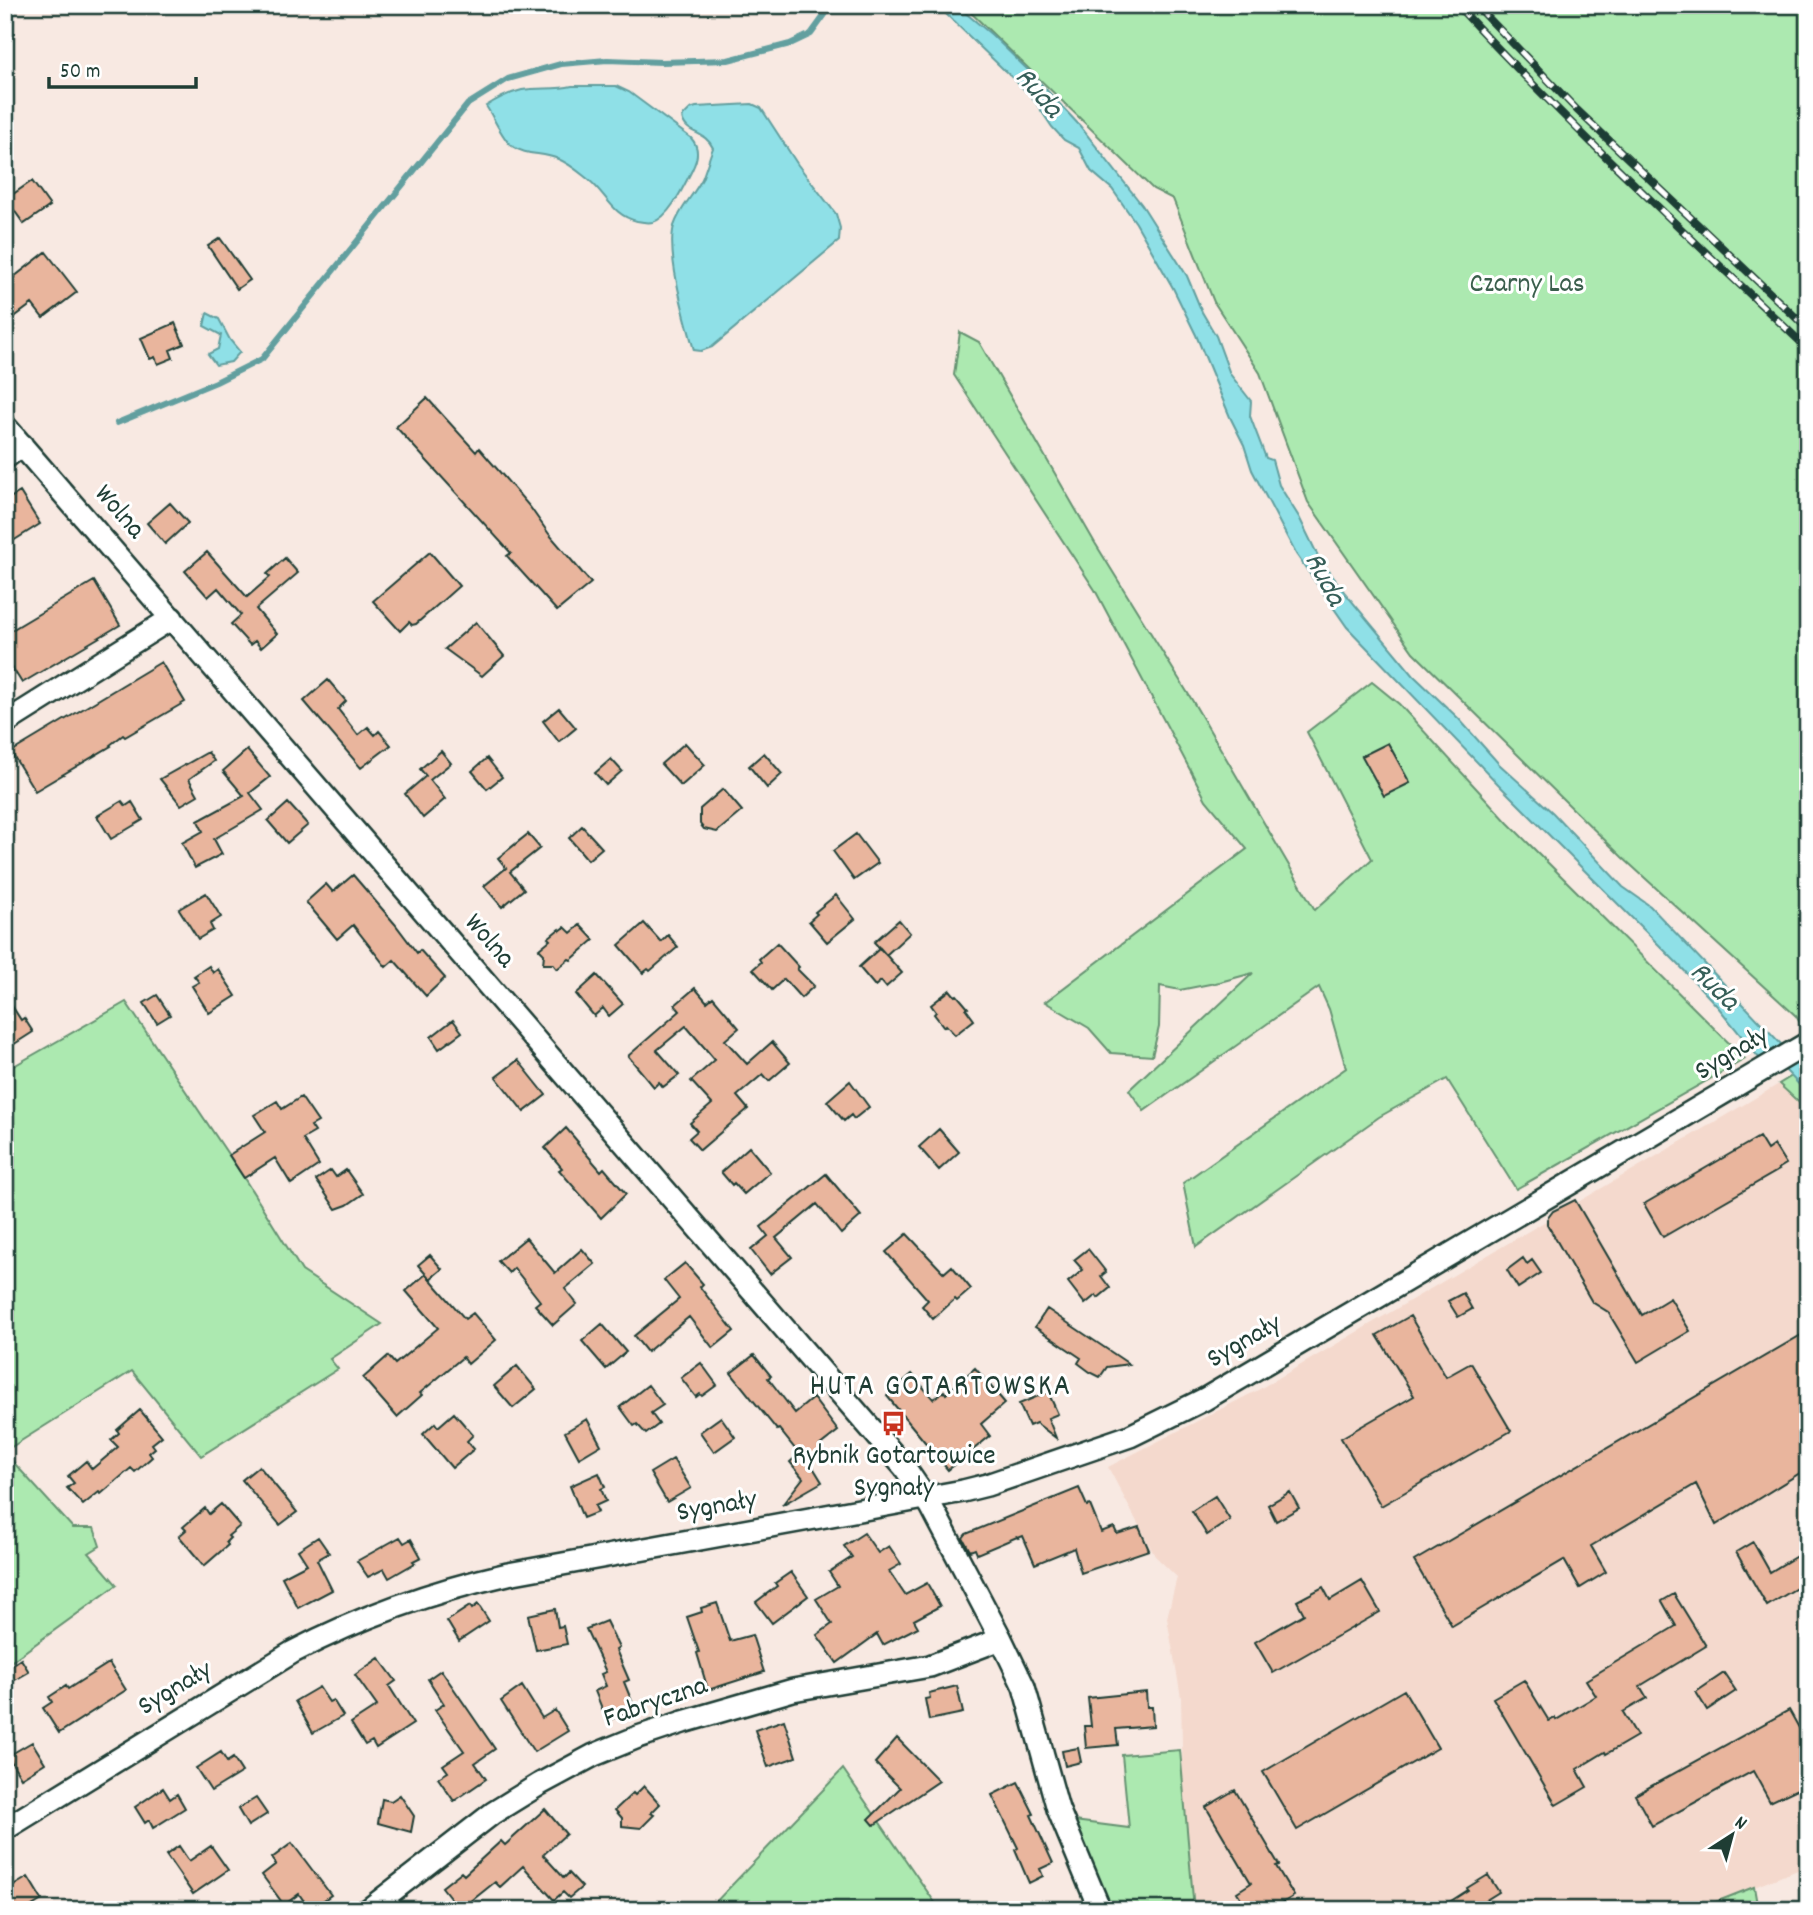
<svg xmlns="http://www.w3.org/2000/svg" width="1813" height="1915" viewBox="0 0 1813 1915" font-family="Dekko,sans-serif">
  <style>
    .built { fill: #f4d9cd }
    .green { fill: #ace9b0; stroke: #669372; stroke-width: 2 }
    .water { fill: #8fe0e7; stroke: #629f9f; stroke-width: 2 }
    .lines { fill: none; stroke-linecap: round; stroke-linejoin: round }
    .stream { stroke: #629f9f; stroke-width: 6 }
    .building { fill: #e9b59d; stroke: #1f3d34; stroke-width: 2 }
    .minor-casing { stroke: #1f3d34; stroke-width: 26 }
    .minor { stroke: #fff; stroke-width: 21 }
    .rail-casing { stroke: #1f3d34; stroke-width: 8 }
    .rail { stroke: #fff; stroke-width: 5; stroke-dasharray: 16; stroke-linecap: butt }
    .labels { text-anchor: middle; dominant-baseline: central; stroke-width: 6; stroke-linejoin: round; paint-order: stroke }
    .park-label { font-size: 28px; fill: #3b5f4d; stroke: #fff }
    .street-label { font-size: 28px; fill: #1f3d34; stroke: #fff }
    .poi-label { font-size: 28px; fill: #1f3d34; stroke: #fff }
    .water-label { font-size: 30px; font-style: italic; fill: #355e58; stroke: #fff }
    .neighbourhood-label { font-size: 30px; letter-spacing: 2px; fill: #1f3d34; stroke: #fff }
  </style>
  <rect width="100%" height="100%" fill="#f8e9e2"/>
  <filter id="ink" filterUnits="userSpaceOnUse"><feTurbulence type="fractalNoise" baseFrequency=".0143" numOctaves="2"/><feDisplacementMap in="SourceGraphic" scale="14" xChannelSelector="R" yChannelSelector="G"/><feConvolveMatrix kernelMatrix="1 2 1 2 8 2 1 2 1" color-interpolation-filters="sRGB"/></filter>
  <g filter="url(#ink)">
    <path class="built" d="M1779 1084 1808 1111V1866L1695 1910H1193L1184 1838 1181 1697 1167 1618 1177 1577 1155 1556 1108 1467 1258 1390Z"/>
    <path class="green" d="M963 5H1808V1036L1796 1016 1622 857 1413 652 1308 502 1260 373 1214 302 1173 199 1153 189Z
      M960 332 979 342 1095 543 1192 700 1315 910 1372 859 1307 732 1372 682 1399 704 1508 823 1745 1059 1516 1189 1447 1079 1379 1117 1196 1247 1183 1183 1346 1068 1329 1009 1319 987 1144 1111 1129 1090 1253 973 1220 982 1180 990 1160 986 1159 1027 1152 1056 1111 1053 1089 1028 1045 1002 1247 849 1206 800 1095 590 954 375Z
      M126 1002 244 1178 302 1271 382 1324 330 1359 338 1369 201 1456 132 1371 5 1451V1071Z
      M1808 1066V1111L1779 1084Z
      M5 1453 73 1528H94L100 1546 89 1553 117 1585 5 1666Z
      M1180 1750 1194 1910H1110L1074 1821 1129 1828 1122 1755Z
      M843 1769 940 1910H708Z
      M1754 1887 1758 1910H1695Z"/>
    <path class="water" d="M935 5H956L992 35 1029 71 1080 126 1142 205 1187 276 1202 312 1216 336 1230 374 1251 401 1250 416 1266 458 1272 460 1279 485 1299 517 1318 556 1345 593 1414 676 1459 719 1499 764 1553 813 1623 887 1650 906 1782 1045 1759 1058 1718 1007 1679 965 1502 788 1347 627 1296 554 1252 470 1244 445 1230 417 1196 335 1173 288 1136 223 1112 189 1091 171 1079 148 1064 140 1052 127 1032 97 945 13Z
      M572 86H616L629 92 691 138C702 150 696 163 689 176 682 190 668 218 653 222 648 223 642 222 637 221 612 215 607 195 589 180 580 173 569 163 558 159 543 152 526 156 512 146 503 140 493 116 486 106 497 99 509 93 522 90 538 87 556 90 572 86Z
      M752 104 761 108 798 165 836 214 840 228 839 241 712 347 701 351 694 350C686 321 666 255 674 226 680 208 693 196 702 179 706 169 709 158 713 148 705 130 685 135 682 117L690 109 696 107Z
      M207 313 219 319 230 340 240 352 231 362 216 365 208 354 218 349 221 335 204 326Z
      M1799 1061 1808 1068V1094L1785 1070Z"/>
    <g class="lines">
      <path class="stream" d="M117 423 216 382 262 359 468 104 508 79 561 64 607 60 662 62 728 60 790 44 811 34 832 5
        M1805 1910 1808 1909"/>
    </g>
    <path class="building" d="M32 181 50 206 24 224 6 199Z
      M220 238 250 280 237 289 208 246Z
      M46 252 77 292 43 318 32 304 5 324V284Z
      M175 323 184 344 170 350 173 358 158 364 155 357 150 359 141 338Z
      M427 398 476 452 479 448 530 507 549 534 591 583 557 611 507 556 511 553 396 427Z
      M20 492 40 524 5 546V501Z
      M170 503 188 523 165 544 147 523Z
      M207 552 247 597 270 577 267 574 285 558 298 573 256 609 277 634 261 648 255 641 250 645 231 624 241 615 218 588 208 597 185 571Z
      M430 552 459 586 416 624 412 625 409 622 400 631 373 601Z
      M94 581 120 625 22 683 5 656V634Z
      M476 622 504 656 482 676 445 649Z
      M161 662 185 702 125 737 123 735 110 745 111 746 35 791 11 752Z
      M328 680 346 701 338 709 358 735 368 727 375 735 379 731 391 745 361 768 304 701Z
      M559 708 576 728 559 742 543 721Z
      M685 743 705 765 681 786 661 764Z
      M1388 743 1410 783 1384 796 1362 756Z
      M247 750 270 777 250 793 263 810 214 839 222 854 195 868 182 843 203 831 198 821 244 796 223 771Z
      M441 751 451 763 430 780 445 799 423 818 405 794 426 776 420 769Z
      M208 752 214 761 189 779 198 795 181 805 160 779Z
      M764 753 782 774 767 788 749 766Z
      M487 758 502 777 487 789 472 771Z
      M611 759 622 771 606 785 595 773Z
      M723 789 742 811 717 832 704 829 700 824V809Z
      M122 801 126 806 132 802 143 820 111 839 97 816Z
      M288 803 308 825 287 843 268 821Z
      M582 826 602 848 588 860 569 838Z
      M528 834 540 848 510 872 524 889 502 907 484 886 506 868 498 858Z
      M856 834 878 863 854 880 833 851Z
      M353 875 395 924 417 953 420 950 445 978 426 996 394 960 386 967 353 925 337 939 306 902 326 884 333 892Z
      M206 893 221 917 210 924 213 930 198 939 179 909Z
      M836 895 855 919 827 942 809 921 817 914 815 912Z
      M899 920 910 933 886 955 874 942Z
      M644 923 661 942 668 935 678 947 650 971 648 969 643 973 619 945Z
      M580 925 594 940 571 960 569 959 557 969 553 964H543L544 954 539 949 550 940 548 938 559 929 560 931 565 927 571 933Z
      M777 943 799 967 797 969 814 986 801 998 784 979 772 990 753 969 761 962 759 959Z
      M880 948 902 973 886 987 881 981 875 986 859 967Z
      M209 966 213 973 218 969 236 996 209 1013 192 986 199 982 194 976Z
      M597 975 623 1004 609 1016 603 1008 594 1016 576 994Z
      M695 988 707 1002 713 997 739 1028 725 1040 747 1064 772 1042 790 1063 769 1081 763 1074 737 1096 748 1109 700 1150 689 1138 697 1131 690 1123 712 1104 691 1081 715 1060 686 1026 657 1050 679 1075 663 1087 659 1082 654 1087 628 1056 680 1011 675 1005Z
      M950 990 955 996 957 995 968 1008 966 1009 974 1020 955 1035 946 1025 944 1027 934 1014 936 1012 931 1005Z
      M5 995 21 1020 24 1018 33 1032 5 1050Z
      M157 995 170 1015 157 1023 144 1003Z
      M453 1020 462 1032 439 1049 431 1037Z
      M518 1060 546 1095 524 1112 496 1077Z
      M850 1081 869 1107 854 1119 851 1115 844 1121 827 1101Z
      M301 1097 318 1122 311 1126 315 1132 303 1139 319 1165 291 1184 275 1158 244 1178 229 1155 265 1132 254 1115 277 1101 282 1109Z
      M566 1128 578 1142 577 1143 601 1171 604 1168 626 1194 601 1218 559 1170 562 1168 545 1148Z
      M939 1129 959 1152 939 1170 919 1147Z
      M1759 1137 1767 1150 1774 1145 1786 1164 1778 1169 1779 1170 1663 1237 1644 1204Z
      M749 1147 770 1172 744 1194 734 1183 732 1185 721 1172Z
      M331 1170 336 1177 346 1170 363 1194 347 1205 336 1209 316 1180Z
      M826 1174 861 1216 841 1234 817 1204 776 1238 792 1257 770 1274 751 1250 768 1236 761 1227Z
      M1575 1200 1642 1315 1670 1298 1690 1331 1638 1362 1608 1312 1592 1302 1547 1224V1219L1553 1211Z
      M907 1234 944 1273 952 1266 971 1289 957 1301 955 1299 933 1319 922 1306 928 1300 886 1252Z
      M526 1238 555 1273 582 1249 595 1264 565 1289 577 1304 553 1325 535 1305 540 1301 514 1268 509 1273 498 1261Z
      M1088 1249 1106 1272 1101 1276 1110 1288 1098 1298 1096 1295 1085 1304 1068 1282 1083 1270 1074 1260Z
      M430 1255 442 1269 430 1279 418 1265Z
      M1523 1258 1527 1264 1532 1260 1541 1273 1518 1288 1507 1270Z
      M685 1263 703 1284 700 1287 734 1331 713 1348 689 1317 647 1352 634 1336 679 1299 664 1280Z
      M426 1274 465 1319 473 1313 496 1340 468 1364 463 1357 420 1393 422 1395 397 1417 363 1378 388 1356 395 1364 438 1328 406 1291Z
      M1463 1293 1472 1309 1458 1317 1448 1301Z
      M1047 1309 1129 1364 1107 1367 1100 1377 1090 1372 1078 1363 1081 1358 1035 1327Z
      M1410 1316 1446 1377 1471 1363 1511 1431 1381 1506 1341 1438 1414 1396 1377 1335Z
      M602 1324 626 1352 606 1369 582 1341Z
      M1808 1331V1468L1716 1525 1696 1484 1591 1546 1606 1572 1580 1588 1564 1560 1452 1626 1414 1561Z
      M754 1355 771 1376 768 1378 795 1413 813 1398 838 1431 819 1446 821 1449 808 1459 822 1482 782 1505 803 1478 790 1462 799 1454 779 1429 777 1430 731 1373Z
      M701 1363 717 1385 702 1396 700 1394 696 1397 681 1378Z
      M517 1366 536 1389 513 1408 494 1386Z
      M975 1368 1005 1403 981 1424 990 1436 948 1470 887 1396 912 1374 933 1399 944 1391 946 1394Z
      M648 1385 663 1405 651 1413 659 1424 646 1434 637 1424 634 1426 620 1407Z
      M1048 1392 1058 1414 1048 1418 1056 1438 1036 1423 1029 1426 1019 1404Z
      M140 1410 162 1436 152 1444 155 1448 149 1453 152 1457 135 1472 131 1468 101 1494 99 1492 83 1505 67 1488 74 1483 68 1476 86 1461 92 1469 118 1447 111 1440 119 1433 117 1430Z
      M454 1413 473 1435 467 1441 474 1449 452 1468 423 1434 435 1423 438 1427Z
      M721 1417 735 1437 714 1452 700 1432Z
      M587 1419 601 1445 579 1458 565 1432Z
      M673 1459 691 1488 667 1502 650 1473Z
      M259 1466 297 1512 280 1525 242 1480Z
      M599 1473 605 1487 601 1489 606 1501 595 1506 598 1512 583 1518 570 1486Z
      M1079 1488 1087 1506 1090 1505 1101 1532 1114 1527 1117 1534 1139 1527 1149 1550 1081 1573 1074 1548 1035 1564 1023 1536 1018 1538 1017 1537 977 1554 975 1549 970 1551 963 1538 966 1534Z
      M1290 1492 1299 1508 1276 1521 1268 1505Z
      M1215 1496 1230 1520 1207 1535 1192 1511Z
      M221 1504 240 1526 228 1536 230 1538 226 1542 228 1545 204 1566 179 1536 186 1530 183 1527 205 1508 209 1514Z
      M864 1533 878 1553 889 1546 901 1564 889 1571 905 1595 927 1583 940 1606 914 1620 918 1627 883 1645 877 1634 837 1663 817 1635 832 1624 816 1599 838 1586 829 1572 852 1557 844 1546Z
      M318 1537 329 1553 317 1560 332 1590 298 1608 282 1577 307 1564 298 1550Z
      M400 1537 404 1543 411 1539 421 1557 413 1561 415 1563 389 1578 384 1569 368 1577 357 1561Z
      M1753 1542 1770 1572 1800 1554 1808 1567V1581L1767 1606 1736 1552Z
      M791 1572 808 1596 772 1623 756 1602 777 1586 775 1583Z
      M1362 1581 1380 1612 1273 1673 1255 1642 1304 1614 1297 1601 1323 1587 1330 1600Z
      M1674 1594 1706 1646 1640 1686 1647 1698 1623 1712 1637 1736 1606 1754 1605 1752 1577 1769 1587 1787 1556 1805 1493 1698 1524 1680 1549 1721 1555 1718 1556 1720 1596 1696 1586 1680 1676 1626 1662 1601Z
      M717 1603 730 1641 752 1635 764 1672 708 1690 697 1653 699 1652 687 1617 702 1612 701 1608Z
      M478 1604 489 1621 459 1641 447 1621 470 1606 472 1609Z
      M555 1609 558 1627 563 1626 567 1644 536 1650 528 1615Z
      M606 1621 619 1648 616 1650 629 1680 624 1682 635 1709 607 1721 595 1691 606 1686 601 1674 606 1672 586 1629Z
      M379 1658 396 1681 389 1686 413 1724 376 1748 372 1741 365 1745 351 1723 377 1706 355 1675Z
      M21 1659 29 1672 15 1680 7 1668Z
      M109 1663 126 1690 59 1733 43 1708 52 1702 49 1697 66 1686 68 1689Z
      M441 1670 495 1749 475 1763 486 1779 454 1801 438 1778 448 1772 443 1765 464 1751 435 1710 444 1704 428 1679Z
      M1724 1673 1736 1691 1707 1710 1696 1692Z
      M522 1686 542 1718 555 1710 568 1731 534 1752 501 1701Z
      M957 1686 963 1713 929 1720 925 1699 930 1698 929 1693Z
      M319 1687 329 1702 333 1700 343 1716 313 1733 295 1701Z
      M1404 1690 1438 1748 1297 1830 1263 1772Z
      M1146 1692 1147 1707H1152L1153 1726 1116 1729 1118 1745 1086 1748 1084 1726H1091L1088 1698Z
      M1789 1710 1808 1744V1784L1770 1802 1753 1771 1652 1826 1635 1795Z
      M784 1720 796 1757 768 1767 755 1730Z
      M897 1738 939 1781 874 1825 869 1819 900 1788 875 1763Z
      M32 1742 45 1763 21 1778 8 1756Z
      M1078 1748 1081 1762 1065 1766 1062 1751Z
      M221 1752 227 1762 233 1758 242 1772 211 1791 196 1768Z
      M1018 1782 1034 1814 1031 1815 1053 1863 1040 1869 1043 1876 1029 1883 1015 1850 1018 1848 992 1795Z
      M644 1786 660 1804 651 1813 654 1815 641 1828 622 1826V1818L615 1810 633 1793 635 1795Z
      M163 1788 170 1799 177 1794 185 1808 153 1828 149 1820 145 1823 135 1807Z
      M1235 1790 1279 1865 1276 1866 1294 1896 1270 1910H1248L1237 1892 1251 1883 1206 1807Z
      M400 1795 414 1816 411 1832 378 1823 382 1799 391 1801Z
      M256 1798 267 1814 248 1826 238 1809Z
      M545 1809 566 1834 543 1855 564 1878 569 1873 582 1887 569 1898 563 1892 554 1900 523 1866 500 1887 495 1882 460 1910 442 1887 461 1872 464 1875 501 1841 505 1845Z
      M292 1843 331 1895 310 1910 299 1894 284 1905 262 1875 276 1864 272 1858Z
      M179 1846 189 1861 211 1846 228 1870 193 1894 166 1855Z
      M1488 1875 1499 1892 1470 1910H1437L1468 1890 1467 1888Z
      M28 1877 42 1900 25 1910H9L5 1903V1891Z"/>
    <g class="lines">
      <defs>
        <path id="minor" d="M5 426 905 1468 931 1506 1001 1639 1024 1687 1058 1809 1100 1910
          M5 458 22 445
          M5 723 172 618
          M5 1829 293 1652C362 1616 433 1591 508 1574L963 1491 987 1485 1130 1436 1205 1399 1808 1043
          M368 1910 493 1813 540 1784 594 1755 638 1737 683 1722 793 1690 930 1666 1001 1639"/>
      </defs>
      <use href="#minor" class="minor-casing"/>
      <use href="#minor" class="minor"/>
      <defs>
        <path id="rail" d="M1457 5C1568 125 1689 236 1808 349
          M1476 5 1577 110 1808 329"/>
      </defs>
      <use href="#rail" class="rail-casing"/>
      <use href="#rail" class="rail"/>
    </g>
  </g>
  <defs>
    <symbol id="bus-bare" viewBox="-9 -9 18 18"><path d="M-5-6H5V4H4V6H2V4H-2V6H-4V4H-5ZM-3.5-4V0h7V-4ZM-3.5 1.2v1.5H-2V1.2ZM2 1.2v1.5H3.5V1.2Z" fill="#c8321e" stroke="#fff" stroke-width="2.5" paint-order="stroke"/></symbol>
  </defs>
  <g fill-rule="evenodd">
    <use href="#bus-bare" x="876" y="1406" width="35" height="35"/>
  </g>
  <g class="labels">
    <g class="park-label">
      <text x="1527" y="286">Czarny Las</text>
    </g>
    <g class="street-label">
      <text transform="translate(118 513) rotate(49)">Wolna</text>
      <text transform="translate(488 942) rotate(49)">Wolna</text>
      <text transform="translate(1733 1055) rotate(-31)">Sygnały</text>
      <text transform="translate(1245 1343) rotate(-30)">Sygnały</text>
      <text transform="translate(717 1508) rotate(-10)">Sygnały</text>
      <text transform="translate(176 1690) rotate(-31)">Sygnały</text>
      <text transform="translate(656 1704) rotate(-19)">Fabryczna</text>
    </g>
    <g class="poi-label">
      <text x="894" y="1458">Rybnik Gotartowice<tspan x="894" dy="32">Sygnały</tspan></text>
    </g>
    <g class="water-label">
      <text transform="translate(1037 94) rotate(49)">Ruda</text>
      <text transform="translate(1323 580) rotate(62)">Ruda</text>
      <text transform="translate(1713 988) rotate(44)">Ruda</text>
    </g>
    <g class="neighbourhood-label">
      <text x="941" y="1388">HUTA GOTARTOWSKA</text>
    </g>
  </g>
  <rect width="1813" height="1915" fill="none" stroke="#fff" stroke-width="28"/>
  <rect x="14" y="14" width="1785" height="1887" fill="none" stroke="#1f3d34" stroke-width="2.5" filter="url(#ink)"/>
  <g transform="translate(1732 1835) rotate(36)" stroke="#ffffff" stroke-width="5" paint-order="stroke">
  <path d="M0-5L12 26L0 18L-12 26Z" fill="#1f3d34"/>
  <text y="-10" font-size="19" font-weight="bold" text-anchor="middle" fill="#1f3d34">N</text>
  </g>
  <path d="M49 77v10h147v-10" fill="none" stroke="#1f3d34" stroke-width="3.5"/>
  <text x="60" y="77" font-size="21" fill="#1f3d34" stroke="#ffffff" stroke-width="5" paint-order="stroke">50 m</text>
</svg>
